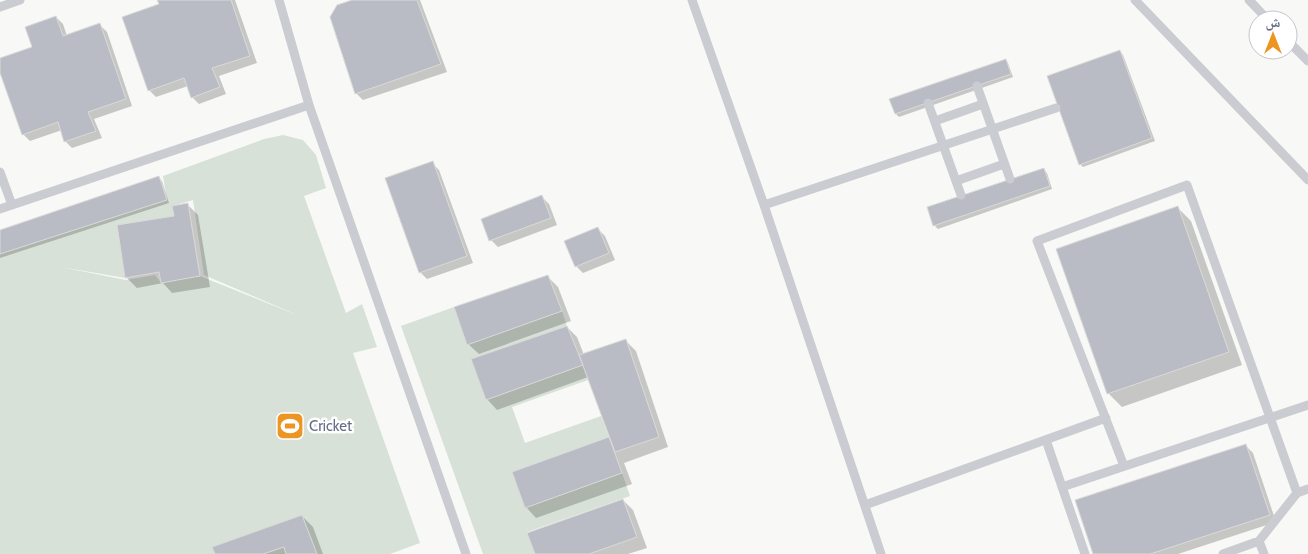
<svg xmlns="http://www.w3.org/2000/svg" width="1308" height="554" viewBox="0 0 1308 554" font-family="Cabin,'Noto Naskh Arabic',sans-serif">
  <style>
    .green { fill: #d7e1d7; fill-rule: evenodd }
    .shadow { fill: #0003 }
    .building { fill: #babcc5; stroke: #dadad8 }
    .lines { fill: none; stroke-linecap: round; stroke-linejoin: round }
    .service { stroke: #cbccd1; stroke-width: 9 }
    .labels { text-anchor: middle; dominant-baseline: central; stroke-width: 5; stroke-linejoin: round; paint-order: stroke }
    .poi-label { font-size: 15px; fill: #666e88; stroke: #fff; text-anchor: start }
  </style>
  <rect width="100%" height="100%" fill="#f8f9f6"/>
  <path class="green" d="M283 135 303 140 316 155 326 188 304 196 346 313 362 304 377 347 353 353 420 543 390 554H0V254L167 200 163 176 264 139ZM193 200 204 275 302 317 200 276 161 283 155 275 126 280 61 267 125 278 117 225 174 216 172 206Z
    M454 307 467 344 562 311 567 326 471 360 583 365 588 380 512 407 525 443 601 416 609 437 512 472 525 508 622 473 630 496 527 532 535 554H483L401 326Z"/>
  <path class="shadow" d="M159 0H235L257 63 219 76 226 94 199 104 192 97 188 86 156 97 149 90 161 5Z
    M356 0H420L447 72 363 100 356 93Z
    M56 17 63 24 67 36 100 25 107 32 132 106 94 119 102 138 72 148 65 141 62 130 30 141 23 134 0 69V59L34 47Z
    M1120 51 1123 55 1155 141 1083 167 1080 164Z
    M1005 60 1008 63 1013 77 899 117 896 114Z
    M432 163 439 170 473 263 427 279 420 272Z
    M1044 170 1047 173 1052 189 938 229 935 226 928 208Z
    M159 178 162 181 169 203 0 258V231Z
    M542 197 549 204 557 225 498 247 491 240Z
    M188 205 198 215 210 287 172 293 163 283 137 288 126 277 175 217Z
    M1178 208 1191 221 1242 365 1122 407 1109 394 1058 249Z
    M598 229 605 236 615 260 583 273 576 266Z
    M548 277 558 287 571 321 479 354 468 344Z
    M567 327 577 337 584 355 626 341 636 351 668 447 624 463 632 484 536 518 526 507 513 472 611 438 588 377 497 410 487 399Z
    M1246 446 1253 453 1276 522 1178 554H1095Z
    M623 500 633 510 647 548 628 554H536Z
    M302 516 313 527 323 554H216Z"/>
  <path class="building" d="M157 0H231L250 56 212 68 220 87 191 98 184 78 148 91 122 17 159 4Z
    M352 0H417L441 64 355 94 330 17 337 5Z
    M56 16 63 36 100 23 126 99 88 112 96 131 64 142 58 122 22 135 0 73V58L32 47 25 27Z
    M1120 50 1152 138 1079 165 1047 76Z
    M1006 59 1011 74 895 114 889 99Z
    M433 161 467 256 419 273 385 178Z
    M1044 168 1050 186 933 226 927 207Z
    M159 176 167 200 0 254V230Z
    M542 195 551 218 489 241 481 219Z
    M188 203 200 276 161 283 159 272 125 278 117 225 174 216 172 206Z
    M1178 206 1229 352 1107 394 1056 249Z
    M598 227 609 253 575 267 564 241Z
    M548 275 562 311 467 345 454 307Z
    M567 326 579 355 583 365 486 400 471 359Z
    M626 339 659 437 615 452 579 355Z
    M609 437 622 473 525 508 512 472Z
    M1246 444 1270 515 1150 554H1093L1075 500Z
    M623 499 637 537 589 554H535L527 533Z
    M302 515 317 554H286L284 547 263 554H215L212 547Z"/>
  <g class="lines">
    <path class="service" d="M279 0 309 105 466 554
      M692 0 764 205 881 554
      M1135 0 1308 180
      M1249 0 1268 20
      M0 7 20 0
      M1288 41 1308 61
      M977 86 1010 179
      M928 103 961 195
      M935 121 983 104
      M0 172 12 205
      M956 181 1004 164
      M764 205 1056 108
      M0 209 309 105
      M1046 440 1085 554
      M1124 466 1037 241 1187 185 1297 493 1259 541 1264 554
      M1062 487 1308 405
      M1297 493 1308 489
      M865 505 1106 418
      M1223 554 1259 541"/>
  </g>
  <defs>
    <symbol id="stadium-square" viewBox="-11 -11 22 22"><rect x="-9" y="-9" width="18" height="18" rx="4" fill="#ec9523" stroke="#fff"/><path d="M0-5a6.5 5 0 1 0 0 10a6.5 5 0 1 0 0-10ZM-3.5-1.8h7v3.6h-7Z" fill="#fff"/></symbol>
  </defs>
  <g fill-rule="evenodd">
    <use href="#stadium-square" x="274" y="410" width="32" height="32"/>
  </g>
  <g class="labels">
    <g class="poi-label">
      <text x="309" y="426">Cricket</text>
    </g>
  </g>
  <g transform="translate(1273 35)"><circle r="24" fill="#ffffff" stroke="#c2c5cf"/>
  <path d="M0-4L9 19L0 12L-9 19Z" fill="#ec9523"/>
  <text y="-8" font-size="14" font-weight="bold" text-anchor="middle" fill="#666e88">ش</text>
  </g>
</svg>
